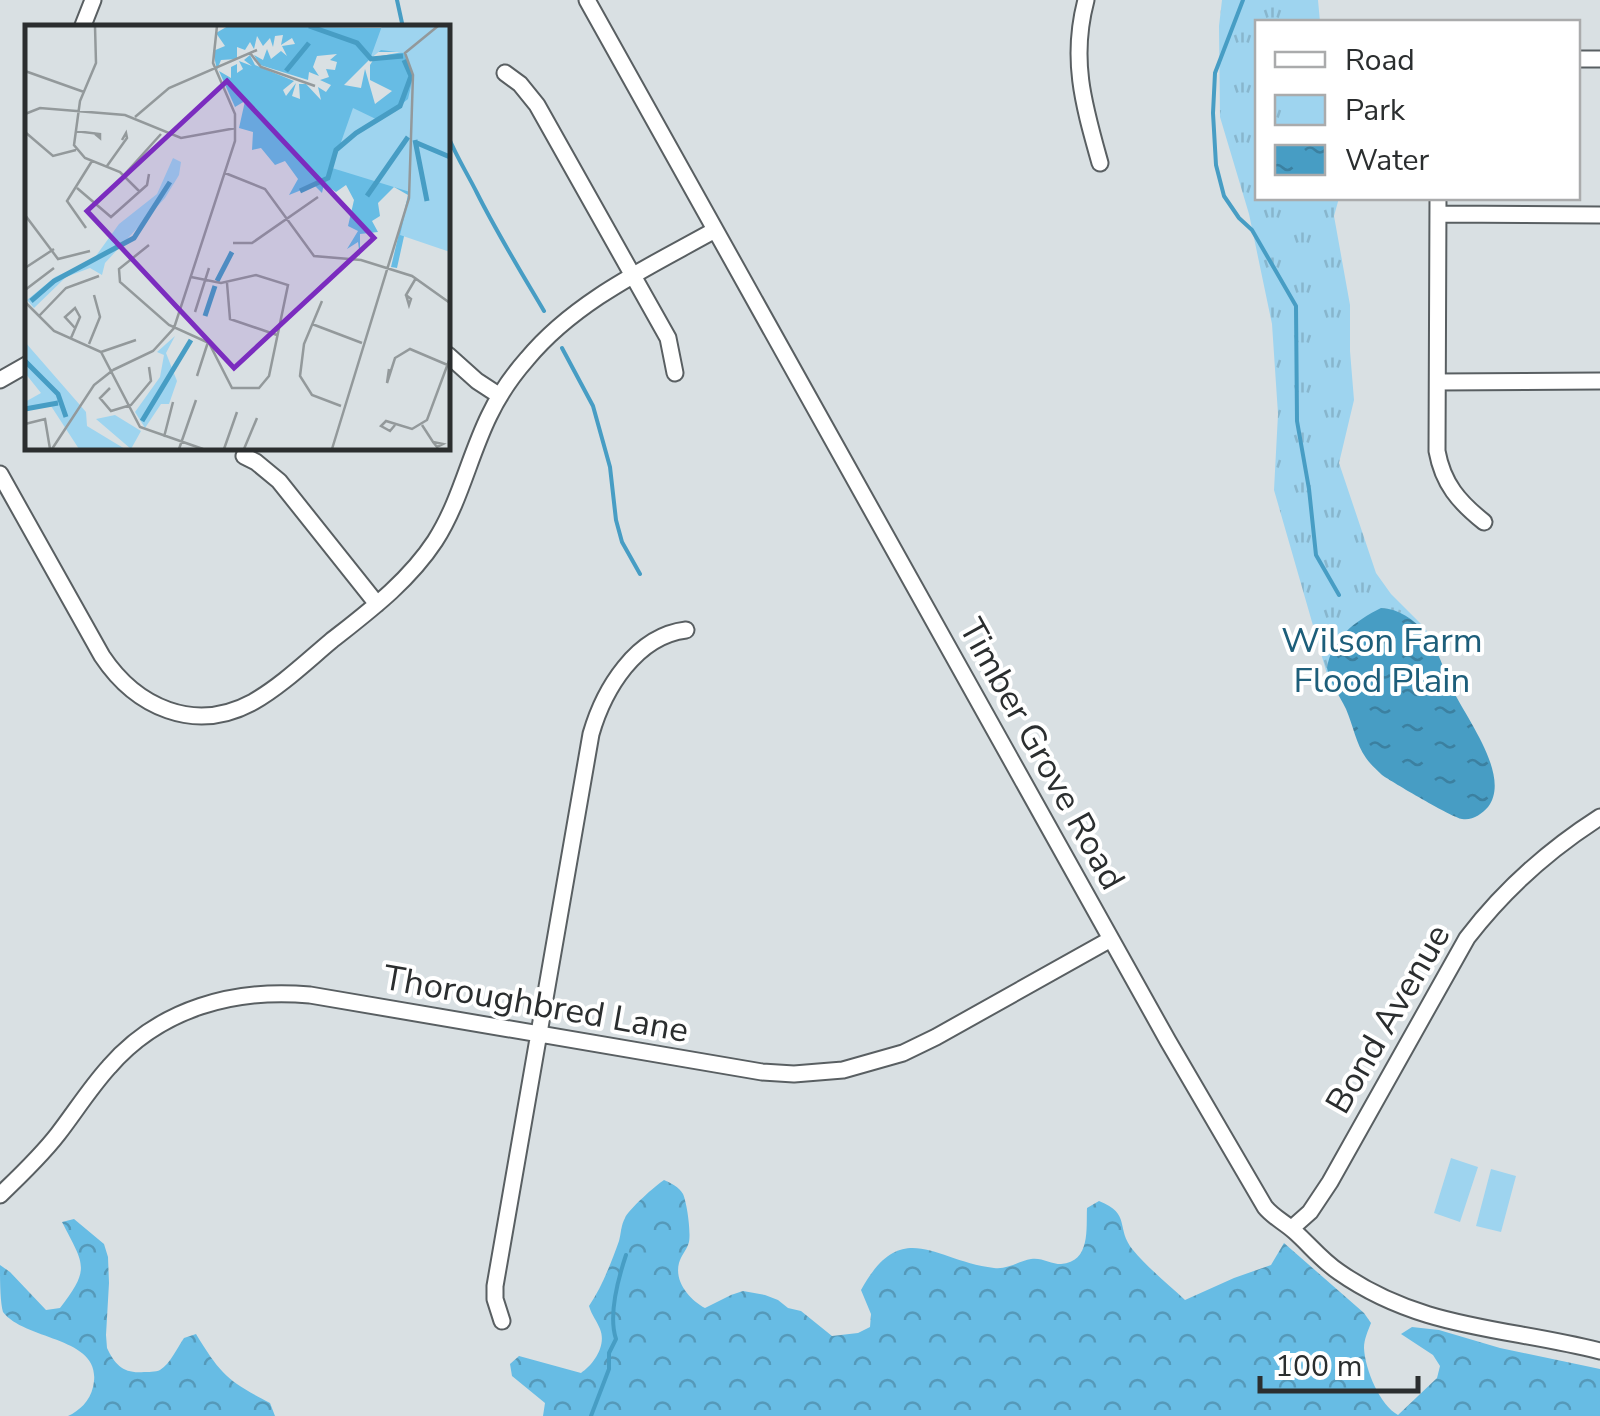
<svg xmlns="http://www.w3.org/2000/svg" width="1600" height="1416" viewBox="0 0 1600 1416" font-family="'Nunito Sans',sans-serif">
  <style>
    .grass { fill: #9ed4ef }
    .forest { fill: url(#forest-crowns) }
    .park { fill: url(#park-tufts) }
    .water { fill: url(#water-ripples) }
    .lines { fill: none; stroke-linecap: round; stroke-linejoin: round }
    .stream { stroke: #479dc4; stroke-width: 4 }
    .minor-casing { stroke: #595f62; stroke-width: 19 }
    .minor { stroke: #fff; stroke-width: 15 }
    .labels { text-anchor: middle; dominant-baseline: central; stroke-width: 8; stroke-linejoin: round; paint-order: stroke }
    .park-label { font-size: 35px; fill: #1d5e7a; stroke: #fff }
    .street-label { font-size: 35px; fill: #2b2e2f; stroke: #fff }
    .inset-river { fill: none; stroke: #479dc4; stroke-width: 5 }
    .inset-road { fill: none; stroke: #93999b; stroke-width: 2.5 }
    .view { fill: #7b2cbf; fill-opacity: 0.15; stroke: #7b2cbf; stroke-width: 5 }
    .inset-edge { fill: none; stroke: #2b2e2f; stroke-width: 5 }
  </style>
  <defs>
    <pattern id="forest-crowns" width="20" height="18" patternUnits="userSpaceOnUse" patternTransform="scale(2.5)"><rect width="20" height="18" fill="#67bce4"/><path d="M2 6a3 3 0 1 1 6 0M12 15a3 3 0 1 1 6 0" fill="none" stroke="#5599b9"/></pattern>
    <pattern id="park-tufts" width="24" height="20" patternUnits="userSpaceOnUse" patternTransform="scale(2.5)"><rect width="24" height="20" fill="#9ed4ef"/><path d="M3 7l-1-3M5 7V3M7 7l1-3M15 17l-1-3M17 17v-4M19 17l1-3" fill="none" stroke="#88b6cd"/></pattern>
    <pattern id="water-ripples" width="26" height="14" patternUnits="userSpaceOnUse" patternTransform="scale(2.5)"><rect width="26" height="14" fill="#479dc4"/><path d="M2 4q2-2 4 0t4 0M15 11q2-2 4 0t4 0" fill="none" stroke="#3b80a0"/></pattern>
  </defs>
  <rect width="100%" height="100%" fill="#d9e0e3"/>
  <path class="grass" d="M1451 1158 1478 1167 1460 1222 1434 1213Z
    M1491 1169 1516 1176 1501 1232 1476 1226Z"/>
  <path class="forest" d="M664 1180C671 1183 679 1187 683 1194 687 1203 691 1232 689 1242 687 1250 681 1255 679 1263 674 1282 690 1300 705 1308L731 1295 743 1291 765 1295 778 1300 788 1308 801 1311 832 1336 858 1333 870 1327 871 1314 861 1290C902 1216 934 1261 994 1268 1007 1270 1019 1261 1031 1259 1041 1257 1051 1264 1061 1264 1091 1262 1086 1228 1087 1208L1099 1201C1132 1214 1115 1228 1133 1250 1148 1268 1168 1284 1185 1300L1234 1278 1271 1265 1284 1243 1364 1313 1371 1323C1368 1331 1364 1339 1364 1348 1365 1370 1380 1405 1398 1415L1437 1378 1440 1366 1433 1355 1401 1334 1412 1327 1439 1330 1500 1348 1600 1369V1416H543L545 1403 512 1376 510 1364 519 1356 581 1373C593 1365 607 1346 600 1329 597 1321 592 1316 589 1306 602 1287 611 1263 619 1241 621 1234 621 1225 625 1218 628 1210 656 1185 664 1180Z
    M74 1219 104 1244 108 1257 109 1283 106 1335 107 1348C115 1365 124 1374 144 1372 147 1372 156 1372 160 1370 170 1364 177 1348 184 1338L196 1334C221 1375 228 1381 270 1403L275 1416H68C79 1411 90 1401 93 1387 105 1336 26 1342 3 1312 0 1302 0 1278 0 1265L10 1272 46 1310 60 1308C91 1268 84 1265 62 1222Z"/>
  <path class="park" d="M1222 0H1318L1320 22H1258V198H1339L1334 216 1350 305V351L1354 400 1339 463 1376 573 1391 594 1425 628 1437 650 1443 677 1366 731 1329 681 1274 490 1278 414 1272 324 1249 214 1220 117 1219 26Z"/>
  <path class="water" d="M1381 608C1399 609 1414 619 1425 633 1438 649 1444 670 1452 688 1465 717 1512 776 1488 807 1482 814 1472 821 1462 819 1453 818 1392 782 1382 775 1377 770 1370 764 1366 758 1356 744 1353 725 1346 709 1339 695 1330 683 1327 668 1332 638 1355 621 1381 608Z"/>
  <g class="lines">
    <path class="stream" d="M397 0 402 23
      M1243 0 1215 73 1213 113 1216 165 1224 196 1239 218 1252 230 1296 306 1297 421 1309 489 1316 555 1339 595
      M448 136C456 156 467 173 477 193 497 233 521 272 544 311
      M562 348 593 406 610 467 616 520 622 542 640 574
      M591 1416 609 1369V1353L616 1339C608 1315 618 1279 626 1255"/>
    <defs>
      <path id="minor" d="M587 0 1168 1041 1265 1207C1273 1217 1284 1222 1294 1231 1309 1244 1321 1260 1339 1272 1422 1330 1506 1327 1600 1351
        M1086 0C1070 60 1084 106 1100 163
        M82 28 93 0
        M1578 59H1600
        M505 73 520 84 537 105 668 338 675 373
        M1438 198 1437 451C1443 484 1459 502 1484 522
        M1438 214 1600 215
        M448 355 477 381 500 396
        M0 380 28 364
        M1438 382 1600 381
        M244 456 256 462 279 481 377 604
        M0 474 102 656C136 707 194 734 253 702 281 686 306 662 331 641 369 611 408 582 435 541 460 502 469 457 489 416 499 395 512 376 527 359 576 300 649 267 715 230
        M0 1195C20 1176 41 1156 58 1134 75 1112 90 1088 109 1067 160 1008 235 988 310 995L762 1072 794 1074 843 1070 903 1053 936 1037 1111 939
        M1292 1228 1310 1212 1330 1182 1467 938C1503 891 1550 849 1600 817
        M502 1321 495 1299V1286L591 734C604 689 636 636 686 630"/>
    </defs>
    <use href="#minor" class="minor-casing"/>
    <use href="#minor" class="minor"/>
  </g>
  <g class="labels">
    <g class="park-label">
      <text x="1382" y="640">Wilson Farm<tspan x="1382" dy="40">Flood Plain</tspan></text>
    </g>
    <g class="street-label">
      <text transform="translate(1042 754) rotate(61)">Timber Grove Road</text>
      <text transform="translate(536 1004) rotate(10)">Thoroughbred Lane</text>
      <text transform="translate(1388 1019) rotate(-60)">Bond Avenue</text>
    </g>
  </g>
  <g transform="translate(25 25)">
    <rect width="425" height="425" fill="#d9e0e3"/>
    <path d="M203 1 425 4 372 243 366 242 383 170 369 162 353 178 355 191 347 196 353 207 335 209V232L333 217 322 224 333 206 323 201 329 175 321 160 311 167 299 159 297 168 289 160 264 170 273 154 260 136 250 140 236 123 227 125 228 107 214 103 220 76 210 82 194 46 206 53V42L212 39V48L218 44 214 36 227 41 219 35 225 30 230 40 269 56 258 65 261 71 271 58 267 71 275 74 274 59H281L296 75 293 62 301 67 306 60 295 55 304 52 301 44 310 45 312 37 305 35 312 29 292 31 288 42 294 51 284 47 283 55 235 40 229 30 238 35 242 24 246 34 256 26 262 31 257 21 270 19 267 13 256 20 258 10 250 11 248 22 245 13 238 21 232 11 229 24 225 17 220 25 212 22V34L196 35 192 45 188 26 200 21 191 8ZM352 27H378L350 32 345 40V55L367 66 350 79 340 44 336 63 319 60Z" fill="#67bce4" fill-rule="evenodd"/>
    <path d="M357 1H425V227L375 210 385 167 307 143 328 83 355 96 383 74 388 52 379 28 356 25 345 34ZM148 133 156 137 154 150 140 173 80 238 77 250 65 243 41 252 9 283 2 275 30 252 68 235 94 199 132 169ZM150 311 141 328 152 356 144 379H136L120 403 110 387 135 352 139 330 132 327ZM0 317 61 387 62 401 100 424H54L26 381 0 385V377L16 368 0 348ZM90 390 116 406 106 424 71 394Z" fill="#9ed4ef"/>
    <path class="inset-river" d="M284 1 332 18 346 34 378 31M261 46 284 18M390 115 402 176M392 118 425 132M275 166 303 153 311 125 331 108 375 81 386 51 379 35M342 171 383 112M192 256 207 227M6 276 29 256 109 213 145 157M180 291 190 261M0 336 33 369 41 392M0 384 33 378M117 396 166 315"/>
    <path class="inset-road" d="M70 1 71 38 55 76 49 120 60 133 95 147 115 167M225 28 236 42 290 61M0 46 59 67M0 89 15 83 100 90 156 113 211 103M110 92 144 63 232 25M50 106 75 109V113L69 108M0 107 28 131 51 125M82 141 102 113 101 108 97 115M200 148 240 164 289 231 336 235 387 251 425 278M99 150 136 109M52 163 86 192 122 160 124 149M0 190 33 234 65 226M61 203 42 176 67 136M208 218H227L293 172M124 220 94 244 95 257 144 300 184 318 207 363H234L244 351 263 260 231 250 196 258 166 252M0 243 29 224M202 258 205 294 252 310M0 265 29 243M381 270 384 280 386 274 381 270 391 253M297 276 279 319 275 351 287 370 316 381M0 277 29 306 76 327 115 402 178 424M170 287 184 243M14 291 41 263 74 251M287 299 337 318M46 313 55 292 50 283 40 292 50 303M64 319 75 292 69 270M76 327 111 315M364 344 362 358 370 333 385 324 425 341M88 345 128 326 149 303 210 116V89L188 38 192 1M172 351 183 317M85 363 75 373 86 386 106 380 126 356 124 342M0 399 20 394 25 424M370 400 365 406 356 401 361 396 387 404 402 395 425 333M397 400 408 417 418 419 412 422 408 417M139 412 148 377M27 424 69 360 88 345M154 424 171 375M199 424 212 387M219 424 232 393M307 424 384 173 388 50 380 28 413 1"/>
    <path class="view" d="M202 56 349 213 209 343 62 186Z"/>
    <rect width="425" height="425" class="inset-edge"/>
  </g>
  <rect x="1255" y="20" width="325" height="180" fill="#ffffff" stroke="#aaabac" stroke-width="2.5"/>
  <rect x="1275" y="52" width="50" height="15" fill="#ffffff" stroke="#aaabac" stroke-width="2.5"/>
  <text x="1345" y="70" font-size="30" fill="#2b2e2f">Road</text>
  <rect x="1275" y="95" width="50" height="30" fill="url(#park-tufts)" stroke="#aaabac" stroke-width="2.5"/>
  <text x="1345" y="120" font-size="30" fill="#2b2e2f">Park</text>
  <rect x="1275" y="145" width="50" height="30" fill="url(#water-ripples)" stroke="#aaabac" stroke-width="2.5"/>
  <text x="1345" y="170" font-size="30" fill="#2b2e2f">Water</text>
  <path d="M1260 1376v15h158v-15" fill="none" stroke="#2b2e2f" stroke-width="5"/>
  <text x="1275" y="1376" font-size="30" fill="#2b2e2f" stroke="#ffffff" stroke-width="8" paint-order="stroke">100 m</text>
</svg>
